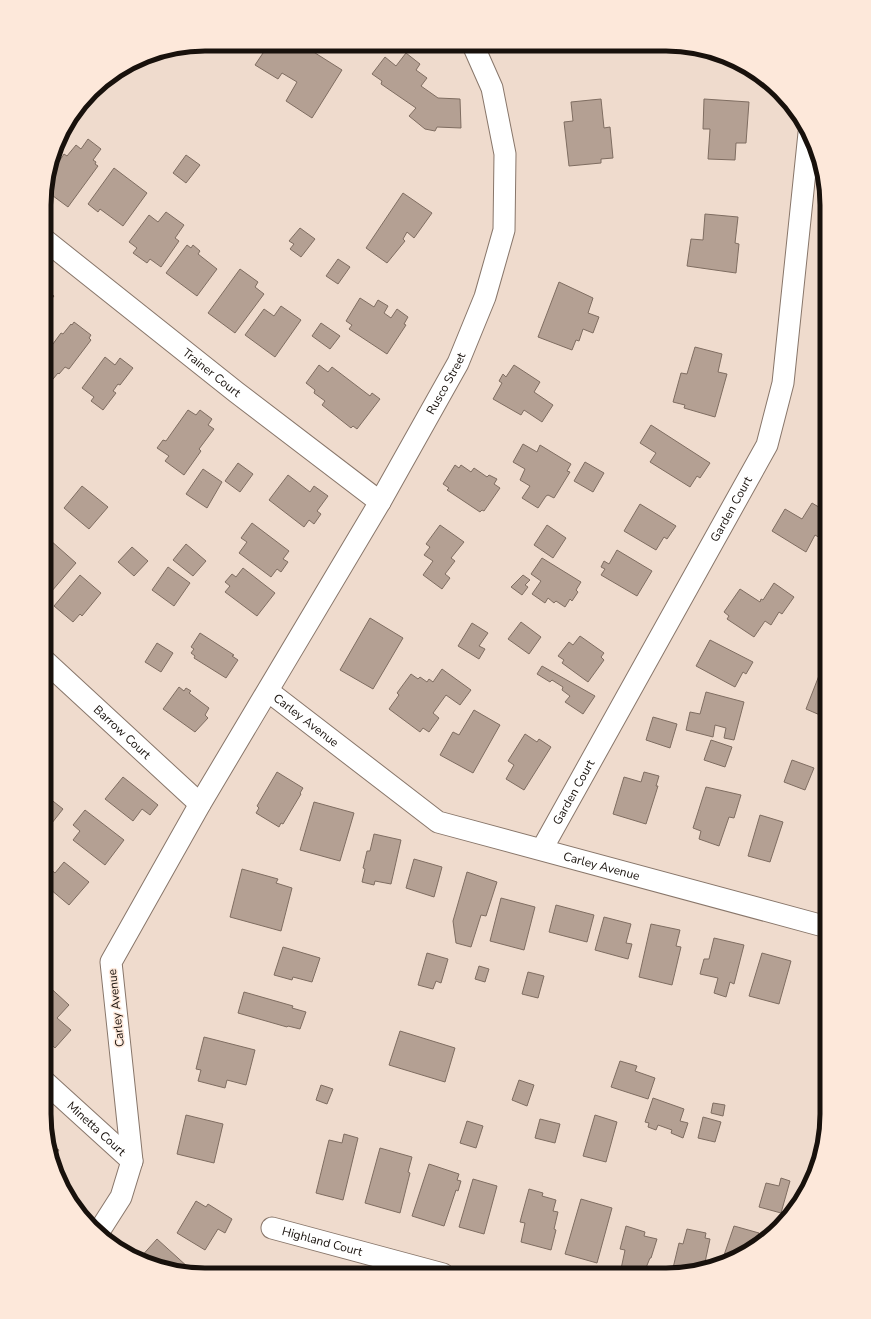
<svg xmlns="http://www.w3.org/2000/svg" width="871" height="1319" viewBox="0 0 871 1319" font-family="'Nunito Sans',sans-serif">
  <style>
    .building { fill: #b4a093; stroke: #7f6d61 }
    .lines { fill: none; stroke-linecap: round; stroke-linejoin: round }
    .street-casing { stroke: #88766a; stroke-width: 23 }
    .street { stroke: #fff; stroke-width: 21 }
    .labels { text-anchor: middle; dominant-baseline: central; stroke-width: 3; stroke-linejoin: round; paint-order: stroke }
    .street-label { font-size: 12px; fill: #18110c; stroke: #fde8da }
    .rim { fill: none; stroke: #18110c; stroke-width: 5 }
  </style>
  <rect width="100%" height="100%" fill="#efdbcd"/>
  <path class="building" d="M269 44H317L312 51 342 70 312 118 286 101 297 82 282 73 278 79 255 65Z
    M406 53 420 64 416 70 427 78 421 86 438 98 460 99 461 128 437 127 435 131 425 129 409 116 416 108 381 84 382 81 372 74 385 57 396 66Z
    M601 99 604 128 610 127 613 158 601 159V163L569 166 564 122 573 121 571 102Z
    M704 99 749 102 746 143H736L735 160 708 159 710 129H703Z
    M65 128 71 133 55 151 61 133Z
    M88 139 101 149 93 160 96 162 95 164 98 166 68 207 45 190V185L56 170 54 169 64 154 67 156 76 145 81 149Z
    M186 155 200 165 186 183 173 173Z
    M114 168 147 193 123 226 100 209 98 212 88 204Z
    M403 193 432 213 414 238 407 232 403 239 405 241 387 263 366 248Z
    M166 212 184 225 175 238 179 241 161 267 150 259 147 263 133 253 137 248 129 242 149 215 158 222Z
    M705 214 738 217 735 243 739 244 736 273 687 266 691 239 703 240Z
    M300 228 315 239 301 257 290 249 294 244 289 241Z
    M187 245 191 248 193 245 200 251 198 254 217 269 197 296 166 273Z
    M338 259 350 267 338 284 326 276Z
    M240 269 258 282 255 287 264 294 235 333 208 313Z
    M559 282 593 298 588 313 599 317 593 333 583 329 579 341 576 340 572 350 538 337Z
    M45 289 54 296 45 307Z
    M360 298 374 307 378 300 388 306 384 313 391 318 397 309 408 317 404 324 406 325 387 354 349 329 352 325 346 321Z
    M281 306 301 320 275 357 245 335 264 309 274 316Z
    M74 322 91 335 89 338 91 340 69 369 65 367 59 374 58 373 48 385 45 383V360L50 354 47 352 61 333 63 334 71 324 72 325Z
    M321 323 340 336 330 349 312 336Z
    M695 347 722 354 718 372 727 374 715 417 684 408 685 405 673 402 681 373 687 374Z
    M105 357 115 365 120 358 133 368 120 385 118 384 113 391 116 393 103 410 91 401 94 397 82 388Z
    M319 365 328 372 332 367 370 396 372 393 380 399 357 429 353 426 351 428 322 405 325 401 314 393 315 390 306 383Z
    M514 365 540 382 534 392 553 405 542 422 524 410 521 415 493 399 502 383 499 381 503 374 506 377Z
    M188 410 196 415 200 410 212 419 208 425 214 429 199 449 201 451 184 475 165 461 169 456 157 448 163 440 166 441Z
    M651 425 710 463 700 478 697 476 690 487 650 462 656 453 640 443Z
    M523 444 537 452 540 445 571 464 567 471 570 472 554 498 548 495 546 496 538 508 522 498 530 486 520 480 525 469 513 462Z
    M585 462 604 473 593 492 574 481Z
    M238 463 253 474 240 492 225 481Z
    M455 465 459 468 461 465 471 472 474 468 487 477 489 475 497 479 494 484 500 488 484 511 482 510 480 512 447 490 449 488 443 484Z
    M203 469 222 482 207 508 186 494Z
    M288 475 310 492 314 486 328 496 317 511 321 514 314 524 309 520 304 527 269 500Z
    M82 486 108 507 89 529 64 508Z
    M812 503 827 512V542L815 535 806 552 772 531 785 509 802 519Z
    M640 504 676 526 667 539 664 537 656 550 624 531Z
    M252 523 289 551 283 559 288 562 281 572 277 569 271 577 239 553 247 542 241 538Z
    M440 525 464 542 451 558 455 561 445 574 450 578 442 589 423 575 433 561 424 555 430 547 426 544Z
    M547 525 566 538 553 558 534 545Z
    M50 540 76 563 51 592 48 589 45 593V545Z
    M186 544 206 561 193 576 173 560Z
    M132 547 148 561 134 576 118 562Z
    M617 550 652 571 637 596 601 575 605 569 601 567 604 561 609 564Z
    M542 558 581 582 576 590 578 592 572 601 570 599 565 607 556 601 554 603 548 598 545 603 532 594 541 581 531 574Z
    M168 567 190 583 174 606 152 590Z
    M243 568 275 593 257 616 225 592 230 586 225 582 232 574 236 577Z
    M80 575 101 593 82 616 80 614 73 622 54 606Z
    M523 575 530 580 525 585 528 587 522 595 511 587Z
    M774 583 794 597 782 614 779 612 771 625 765 621 754 637 727 619 729 616 724 612 740 589 760 602 761 599 763 600Z
    M370 618 403 638 373 689 340 670Z
    M521 622 541 637 529 654 508 639Z
    M472 623 488 633 479 646 485 649 479 659 458 646Z
    M200 633 234 655 232 656 238 660 226 678 194 658 195 656 191 653 194 649 191 647Z
    M580 636 604 653 601 657 604 660 588 682 562 663 564 660 558 656 569 642 573 645Z
    M710 640 753 662 746 674 743 672 735 687 696 666Z
    M157 643 173 653 161 672 145 662Z
    M542 666 595 696 583 714 565 702 570 696 562 690 563 687 552 680 550 682 537 674Z
    M442 669 471 690 460 705 446 695 433 713 439 718 429 732 423 728 420 732 389 709 399 695 397 693 411 674 418 679 420 677 427 682 429 679 433 682Z
    M820 673 827 675V718L806 709Z
    M179 687 184 691 186 688 191 691 189 693 209 708 205 715 208 718 195 732 163 709Z
    M706 692 744 702 734 740 724 738 726 728 715 725 713 737 686 730 690 712 700 714Z
    M474 710 500 725 473 773 440 755 453 732 459 735Z
    M653 717 677 724 670 748 646 740Z
    M525 734 537 742 539 739 551 747 524 790 506 779 514 765 508 761Z
    M711 740 732 747 725 767 704 760Z
    M792 760 814 768 805 790 784 782Z
    M277 772 303 788 300 793 301 794 283 824 281 823 279 827 256 813 259 808 257 806Z
    M644 772 659 776 656 786H658L646 824 613 814 624 777 641 782Z
    M123 777 158 805 150 815 142 809 133 821 105 799Z
    M706 787 741 795 734 818 729 817 719 846 699 839 701 831 693 828Z
    M49 798 63 809 48 828 44 825V803Z
    M314 802 354 813 340 861 300 850Z
    M827 805V826L821 825Z
    M85 810 124 840 105 865 73 840 80 831 73 825Z
    M760 815 783 822 770 862 748 856Z
    M374 834 401 840 391 884 375 881 374 885 362 882 365 869 363 868 367 851H370Z
    M414 859 442 867 434 897 406 888Z
    M64 862 89 882 69 905 44 884V872L48 867 55 873Z
    M242 869 278 879 276 883 292 888 281 931 230 917Z
    M467 872 497 882 486 916 481 915 471 947 456 943 453 921Z
    M501 898 535 907 524 950 490 941Z
    M556 905 594 915 587 942 549 932Z
    M44 908 51 913 44 923Z
    M604 917 631 924 626 943 632 944 628 959 595 950Z
    M651 924 680 930 676 946 681 947 672 985 639 977Z
    M714 938 744 945 734 984 730 982 726 997 714 993 718 978 700 974 704 959H709Z
    M283 947 320 958 312 982 293 977 292 980 274 975Z
    M427 953 448 959 441 983 436 981 433 989 418 985Z
    M762 953 791 961 779 1004 749 996Z
    M479 966 489 969 485 982 475 979Z
    M528 972 544 976 538 998 522 994Z
    M44 982 69 1005 57 1018 71 1030 55 1048 44 1038Z
    M244 992 293 1006 292 1008 306 1012 300 1029 288 1026 287 1027 238 1013Z
    M400 1031 455 1048 445 1082 389 1065Z
    M204 1037 255 1050 246 1085 227 1080 225 1088 198 1081 201 1070 196 1069Z
    M620 1061 637 1066 635 1071 655 1078 648 1099 611 1087Z
    M519 1080 534 1085 527 1106 512 1100Z
    M321 1085 333 1089 327 1104 316 1100Z
    M653 1098 684 1109 680 1121 688 1123 683 1138 671 1133 672 1130 658 1125 656 1130 648 1127 649 1123 645 1122Z
    M713 1103 725 1105 723 1116 711 1113Z
    M186 1115 223 1124 214 1163 177 1154Z
    M595 1115 617 1122 606 1162 583 1156Z
    M703 1117 721 1122 715 1142 698 1138Z
    M540 1119 560 1124 555 1143 535 1138Z
    M467 1121 483 1126 476 1148 460 1143Z
    M344 1134 358 1138 343 1200 316 1193 329 1140 342 1143Z
    M50 1144 59 1150 53 1159Z
    M380 1148 412 1157 408 1172 410 1173 400 1213 365 1203Z
    M429 1164 459 1174 457 1180 461 1181 458 1191 456 1190 444 1226 412 1216Z
    M781 1178 790 1181 781 1213 759 1207 766 1183 779 1186Z
    M473 1179 497 1186 484 1234 459 1227Z
    M529 1189 543 1193 542 1196 556 1200 553 1211 558 1212 554 1229 556 1230 551 1250 521 1242 525 1223 520 1222Z
    M581 1199 612 1208 597 1263 565 1254Z
    M196 1201 206 1207 208 1204 232 1219 225 1233 218 1229 205 1250 177 1233Z
    M626 1226 645 1232 644 1236 657 1239 651 1258H650L643 1275 621 1269 625 1250 620 1249Z
    M734 1226 759 1233 756 1244 758 1245 728 1263 721 1264Z
    M687 1229 706 1233 705 1238 710 1239 704 1267 675 1273 676 1268H673L679 1243 683 1244Z
    M157 1239 189 1268 184 1274 144 1263 139 1259Z"/>
  <g class="lines">
    <defs>
      <g id="street">
        <path id="s1" d="M45 240 236 392 380 502"/>
        <path id="s2" d="M45 661 200 804"/>
        <path id="s3" d="M268 691 438 822 827 927"/>
        <path id="s4" d="M542 849 767 445 783 383 809 133"/>
        <path id="s5" d="M44 1081 132 1161"/>
        <path id="s6" d="M272 1228 443 1274"/>
        <path id="s7" d="M98 1233 121 1197 132 1161 111 962 200 804 380 502 458 363 485 297 504 230 505 154 492 88 473 45"/>
      </g>
    </defs>
    <use href="#street" class="street-casing"/>
    <use href="#street" class="street"/>
  </g>
  <g class="labels">
    <g class="street-label">
      <text stroke="none"><textPath href="#s1" startOffset="213">Trainer Court</textPath></text>
      <text stroke="none"><textPath href="#s7" startOffset="949">Rusco Street</textPath></text>
      <text stroke="none"><textPath href="#s4" startOffset="389">Garden Court</textPath></text>
      <text stroke="none"><textPath href="#s3" startOffset="48">Carley Avenue</textPath></text>
      <text stroke="none"><textPath href="#s2" startOffset="105">Barrow Court</textPath></text>
      <text stroke="none"><textPath href="#s4" startOffset="65">Garden Court</textPath></text>
      <text stroke="none"><textPath href="#s3" startOffset="384">Carley Avenue</textPath></text>
      <text transform="translate(116 1008) rotate(-96)">Carley Avenue</text>
      <text stroke="none"><textPath href="#s5" startOffset="71">Minetta Court</textPath></text>
      <text stroke="none"><textPath href="#s6" startOffset="52">Highland Court</textPath></text>
    </g>
  </g>
  <path d="M0 0H871V1319H0ZM205 51H666A154 154 0 0 1 820 205V1114A154 154 0 0 1 666 1268H205A154 154 0 0 1 51 1114V205A154 154 0 0 1 205 51Z" fill="#fde8da" fill-rule="evenodd"/>
  <path class="rim" d="M205 51H666A154 154 0 0 1 820 205V1114A154 154 0 0 1 666 1268H205A154 154 0 0 1 51 1114V205A154 154 0 0 1 205 51Z"/>
</svg>
